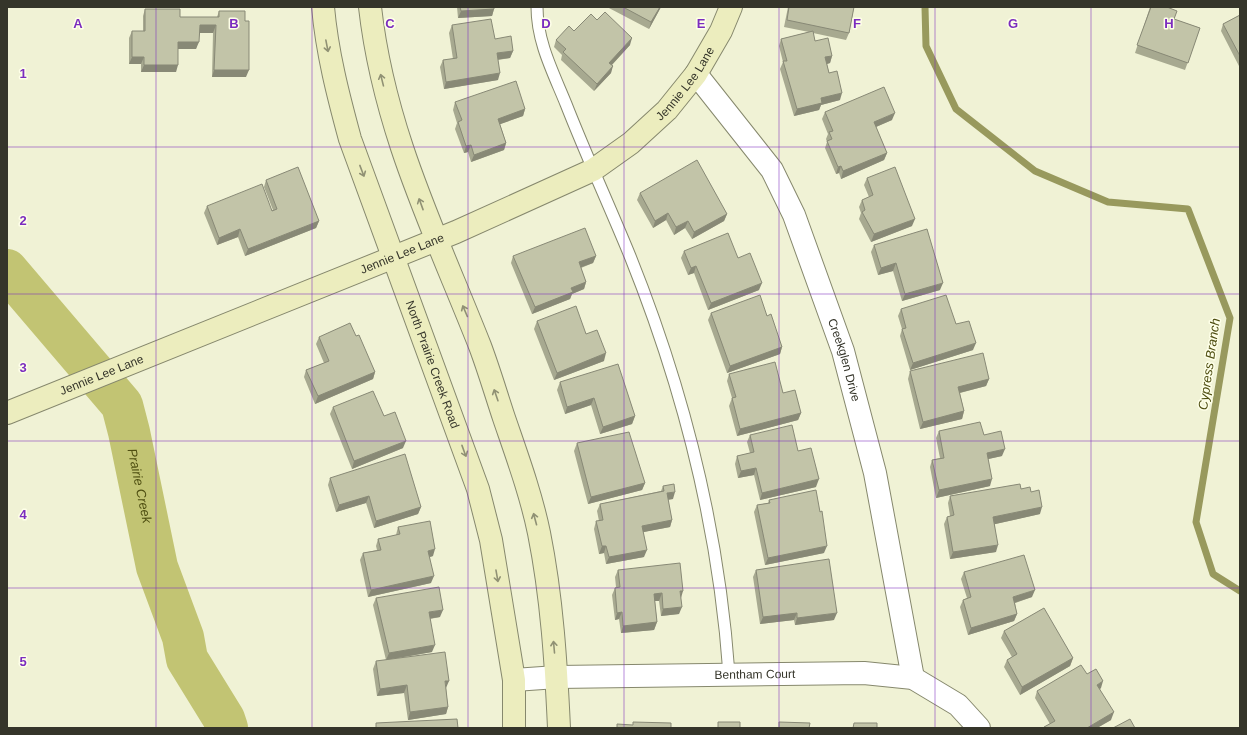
<svg xmlns="http://www.w3.org/2000/svg" width="1247" height="735" viewBox="0 0 1247 735" font-family="Arial,sans-serif">
  <style>
    .lines { fill: none; stroke-linecap: round; stroke-linejoin: round }
    .stream { stroke: #98995d; stroke-width: 7 }
    .river { stroke: #c2c473; stroke-width: 42 }
    .lane-casing { stroke: #86886d; stroke-width: 13 }
    .street-casing { stroke: #86886d; stroke-width: 24 }
    .secondary-casing { stroke: #86886d; stroke-width: 24 }
    .lane { stroke: #fff; stroke-width: 11 }
    .street { stroke: #fff; stroke-width: 22 }
    .secondary { stroke: #ecedbe; stroke-width: 22 }
    .wall { fill: #a7a990 }
    .shaded-wall { fill: #888976 }
    .building { fill: #c2c4a8; stroke: #888976 }
    .oneway { stroke: #909174 }
    .grid { fill: none; stroke: #7b2cbf; stroke-width: 1; stroke-opacity: 0.55 }
    .labels { text-anchor: middle; dominant-baseline: central; stroke-width: 3; stroke-linejoin: round; paint-order: stroke }
    .street-label { font-size: 12px; fill: #35352a; stroke: #feffe8 }
    .water-label { font-size: 13px; font-style: italic; fill: #4e4e11; stroke: #feffe8 }
    .grid-label { font-size: 13px; text-anchor: middle; font-weight: bold; fill: #7b2cbf; stroke: #feffe8; stroke-width: 3; stroke-linejoin: round; paint-order: stroke }
  </style>
  <rect width="100%" height="100%" fill="#f0f2d5"/>
  <g class="lines">
    <path class="stream" d="M925 7 926 46 956 109 1035 171 1108 202 1188 209 1230 318 1196 522 1213 574 1240 591"/>
    <path class="river" id="s1" d="M7 270 122 405 129 432 157 567 183 637 187 659 224 719 227 728"/>
    <defs>
      <path id="lane" d="M537 7C537 42 553 72 566 104 586 155 609 205 630 256 683 388 719 531 729 674"/>
      <g id="street">
        <path id="s2" d="M696 74 772 170 794 215 843 351 875 473 913 678"/>
        <path id="s3" d="M514 680 557 677 864 673 913 678 958 705 979 728"/>
      </g>
      <g id="secondary">
        <path id="s4" d="M323 7C327 52 338 95 350 139L478 489 491 540 514 680V728"/>
        <path d="M370 7C384 131 435 232 480 346 489 370 496 394 504 418 517 456 531 494 539 533 552 598 556 663 559 728"/>
        <path id="s5" d="M7 413 456 232 593 170 631 143 667 110 696 74 721 31 731 7"/>
      </g>
    </defs>
    <use href="#lane" class="lane-casing"/>
    <use href="#street" class="street-casing"/>
    <use href="#secondary" class="secondary-casing"/>
    <use href="#lane" class="lane"/>
    <use href="#street" class="street"/>
    <use href="#secondary" class="secondary"/>
  </g>
  <path class="wall" d="M457 7H494V9L492 16 458 18Z
    M607 7H661L649 29Z
    M788 7H854L849 33 846 40 813 33 815 41 832 56 830 63 827 64 829 73 840 100 821 105 819 110 794 116 780 69 783 62 779 46 781 39 809 32 784 27Z
    M1150 7 1174 19 1200 28 1185 70 1135 53Z
    M145 9 180 17H217L219 11 246 77H212L213 33H200L196 49H178L176 72H141V64H129V38L132 31H143V16Z
    M1240 15V68L1221 31 1223 24Z
    M597 20 630 45 612 65 611 73 594 91 561 60 562 55 554 47 556 40Z
    M452 25 495 39 513 51 510 58 498 60V80L444 89 440 67 443 60 453 59 449 33Z
    M455 102 525 109 523 116 500 124 506 143 504 150 471 162 468 152 464 153 455 129 457 123 453 110Z
    M825 112 892 120 876 127 887 153 884 160 841 179 839 173 836 174 825 148 827 142 826 139 828 134 822 119Z
    M867 178 912 226 871 242 859 219 861 213 859 207 862 200 869 197 864 185Z
    M266 180 319 221 316 228 245 256 238 237 217 245 204 213 207 206 273 210 264 187Z
    M640 193 727 214 724 221 692 239 685 228 674 235 666 220 653 228 637 200Z
    M874 245 940 290 902 301 893 271 878 275 871 252Z
    M684 251 759 290 708 310 694 273 688 275 681 258Z
    M513 256H596L593 263 581 268 586 282 584 289 572 294 570 299 532 314 511 263Z
    M901 309 956 324 973 350 910 370 900 336 902 329 898 316Z
    M711 313 767 316 782 347 780 354 727 373 708 320Z
    M537 321 604 361 554 380 534 329Z
    M356 336 375 372 373 379 315 404 304 377 306 370 324 363 316 344 319 337Z
    M910 371 989 379 986 386 960 393 964 411 962 419 920 429 908 379Z
    M729 374 783 393 801 413 798 420 737 436 729 406 732 398 727 381Z
    M560 382 635 416 632 424 600 434 591 405 565 414 557 390Z
    M333 407 384 416 403 448 352 469 330 414Z
    M939 431 984 435 1002 456 988 459 990 486 936 498 930 467 932 460 940 458 936 438Z
    M750 435 798 451 816 487 760 500 754 475 738 478 735 464 737 456 750 453 747 442Z
    M577 443 645 483 642 490 588 504 574 451Z
    M330 478 421 507 418 514 374 528 366 503 336 512 328 485Z
    M663 486 673 499 668 500 672 520 670 527 643 532 644 557 606 564 604 553 599 554 594 529 596 521H599L597 511 600 504 661 491Z
    M1021 489 1031 492 1040 514 995 524 996 552 950 559 944 524 947 517 950 516 948 503 950 496Z
    M769 500 824 553 765 565 754 512 757 505 768 503Z
    M398 527 433 556 430 557 431 583 368 597 360 560 363 553 377 550 376 546 378 539 396 535Z
    M618 570 681 598 679 614 661 616 659 601H655L657 622 654 630 621 633 619 619 615 620 612 595 615 588 616 587 615 577Z
    M756 570 834 620 795 625 794 620 760 624 753 577Z
    M964 572 1032 597 1015 603 1017 614 1014 621 968 635 960 607 963 600 967 598 961 579Z
    M376 598 440 617 430 619 432 652 393 659 446 688 448 707 446 714 408 720 404 693 377 696 373 669 376 661 386 660 373 605Z
    M1004 631 1073 658 1070 666 1020 695 1004 667 1007 660 1012 657 1001 638Z
    M1087 674 1101 688 1100 689 1111 720 1097 728H1044V727L1050 724 1035 698 1037 691Z"/>
  <path class="shaded-wall" d="M660 7H661L649 29 651 22Z
    M494 9 492 16 458 18 461 11Z
    M200 25H216L213 33H198Z
    M632 38 630 45 607 70 609 63Z
    M178 42H199L196 49H176Z
    M513 51 510 58 494 60 497 53Z
    M832 56 830 63 823 65 825 57Z
    M132 57H144L141 64H129Z
    M144 65H178L176 72H141Z
    M613 66 611 73 594 91 597 84Z
    M214 70H249L246 77H212Z
    M500 73 498 80 444 89 446 82Z
    M842 93 840 100 821 105 819 110 794 116 797 109 821 98Z
    M525 109 523 116 495 126 498 119Z
    M895 113 892 120 871 129 874 122Z
    M506 143 504 150 471 162 474 155Z
    M471 145 468 152 464 153 466 146Z
    M887 153 884 160 841 179 843 171Z
    M841 166 839 173 836 174 838 167Z
    M668 213 666 220 653 228 655 221Z
    M727 214 724 221 692 239 694 232Z
    M915 219 912 226 871 242 874 234Z
    M319 221 316 228 245 256 248 249Z
    M688 221 685 228 674 235 676 227Z
    M240 229 238 237 217 245 219 238Z
    M596 256 593 263 576 269 579 262Z
    M896 263 893 271 878 275 881 268Z
    M696 266 694 273 688 275 691 268Z
    M586 282 584 289 572 294 570 299 532 314 535 307 571 288Z
    M762 283 759 290 708 310 711 303Z
    M943 283 940 290 902 301 905 294Z
    M976 343 973 350 910 370 913 363Z
    M782 347 780 354 727 373 730 366Z
    M606 353 604 361 554 380 557 373Z
    M375 372 373 379 315 404 318 396Z
    M989 379 986 386 955 394 958 387Z
    M594 398 591 405 565 414 567 407Z
    M964 411 962 419 920 429 923 422Z
    M801 413 798 420 737 436 740 429Z
    M635 416 632 424 600 434 603 427Z
    M406 441 403 448 352 469 354 461Z
    M1005 449 1002 456 984 460 987 453Z
    M756 468 754 475 738 478 741 471Z
    M819 479 816 487 760 500 762 493Z
    M992 479 990 486 936 498 939 490Z
    M645 483 642 490 588 504 591 497Z
    M675 492 673 499 664 500 667 493Z
    M369 496 366 503 336 512 339 505Z
    M421 507 418 514 374 528 376 521Z
    M1042 507 1040 514 991 525 993 517Z
    M672 520 670 527 639 533 642 526Z
    M998 545 996 552 950 559 953 552Z
    M602 546H606L604 553 599 554Z
    M827 546 824 553 765 565 768 558Z
    M435 549 433 556 426 558 428 551Z
    M647 550 644 557 606 564 609 557Z
    M434 576 431 583 368 597 371 590Z
    M1035 590 1032 597 1011 604 1013 597Z
    M680 591H683L681 598Z
    M662 593 659 601H651L654 594Z
    M682 607 679 614 661 616 663 609Z
    M443 610 440 617 427 619 429 612Z
    M622 612 619 619 615 620 617 613Z
    M797 613 794 620 760 624 763 617Z
    M837 613 834 620 795 625 797 618Z
    M1017 614 1014 621 968 635 971 628Z
    M657 622 654 630 621 633 623 626Z
    M435 645 432 652 386 660 389 653Z
    M1073 658 1070 666 1020 695 1022 687Z
    M445 681H449L446 688Z
    M1103 681 1101 688 1095 692 1097 685Z
    M407 685 404 693 377 696 380 689Z
    M448 707 446 714 408 720 410 712Z
    M1114 712 1111 720 1097 728H1087Z"/>
  <path class="building" d="M460 7H494V9L461 11Z
    M623 7H660L651 22Z
    M789 7H854L849 33 787 20Z
    M1151 7H1167L1177 11 1174 19 1200 28 1188 63 1137 45Z
    M145 9H180V17H219V11H245V21H249V70H214L216 25H200L199 42H178V65H144V57H132V31H145Z
    M605 12 632 38 609 63 613 66 597 84 563 52 566 49 556 40 569 26 574 31 591 14 597 20Z
    M1240 15V56L1223 24Z
    M491 19 495 39 511 36 513 51 497 53 500 73 446 82 443 60 457 58 452 25Z
    M813 31 815 41 828 38 832 56 825 57 829 73 837 71 842 93 821 98 822 103 797 109 783 61H787L781 39Z
    M516 81 525 109 498 119 506 143 474 155 471 145 466 146 458 122 462 120 455 102Z
    M884 87 895 113 874 122 887 153 843 171 841 166 838 167 827 141 832 139 829 132 833 131 825 112Z
    M697 160 727 214 694 232 688 221 676 227 668 213 655 221 640 193Z
    M298 167 319 221 248 249 240 229 219 238 207 206 262 184 272 211 277 209 266 180Z
    M895 167 915 219 874 234 862 212 865 210 862 200 873 195 867 178Z
    M585 228 596 256 579 262 586 282 571 288 573 292 535 307 513 256Z
    M927 229 943 283 905 294 896 263 881 268 874 245Z
    M728 233 738 258 750 253 762 283 711 303 696 266 691 268 684 251Z
    M760 295 767 316 771 314 782 347 730 366 711 313Z
    M946 295 956 324 969 321 976 343 913 363 902 329 906 328 901 309Z
    M576 306 586 334 597 330 606 353 557 373 537 321Z
    M350 323 356 336 359 335 375 372 318 396 306 370 329 361 319 337Z
    M983 353 989 379 958 387 964 411 923 422 910 371Z
    M775 362 783 393 795 390 801 413 740 429 732 398 736 397 729 374Z
    M618 364 635 416 603 427 594 398 567 407 560 382Z
    M373 391 384 416 395 412 406 441 354 461 333 407Z
    M980 422 984 435 1001 431 1005 449 987 453 992 479 939 490 932 460 944 458 939 431Z
    M792 425 798 451 811 448 819 479 762 493 756 468 741 471 737 456 754 452 750 435Z
    M629 432 645 483 591 497 577 443Z
    M405 454 421 507 376 521 369 496 339 505 330 478Z
    M674 484 675 492 667 493 672 520 642 526 647 550 609 557 606 546H602L596 521 603 520 600 504 664 491 663 486Z
    M1020 484 1021 489 1030 487 1031 492 1039 490 1042 507 993 517 998 545 953 552 947 517 954 515 950 496Z
    M816 490 820 512 822 511 827 546 768 558 757 505 770 503 769 500Z
    M430 521 435 549 428 551 434 576 371 590 363 553 381 550 378 539 400 534 398 527Z
    M1024 555 1035 590 1013 597 1017 614 971 628 963 600 971 597 964 572Z
    M829 559 837 613 797 618V613L763 617 756 570Z
    M680 563 683 591H680L682 607 663 609 662 593 654 594 657 622 623 626 622 612 617 613 615 588 620 587 618 570Z
    M439 587 443 610 429 612 435 645 389 653 376 598Z
    M1044 608 1073 658 1022 687 1007 660 1017 654 1004 631Z
    M445 652 449 681H445L448 707 410 712 407 685 380 689 376 661Z
    M1081 665 1087 674 1096 669 1103 681 1097 685 1114 712 1087 728H1045L1044 727 1055 721 1037 691Z
    M457 719 458 728H376V723Z
    M1130 719 1135 728H1113Z
    M633 722 671 723V728H617V724L633 725Z
    M718 722H740V728H718Z
    M779 722 810 723 809 728H779Z
    M854 723H877V728H853Z"/>
  <defs><path id="oneway-shaft" d="M-6 0H5M1.5-3L5.5 0L1.5 3" fill="none" stroke-width="1.6" stroke-linecap="round" stroke-linejoin="round"/></defs>
  <g class="oneway">
    <use href="#oneway-shaft" transform="translate(327 46) rotate(79)"/>
    <use href="#oneway-shaft" transform="translate(382 80) rotate(-104)"/>
    <use href="#oneway-shaft" transform="translate(362 171) rotate(69)"/>
    <use href="#oneway-shaft" transform="translate(421 204) rotate(-110)"/>
    <use href="#oneway-shaft" transform="translate(465 311) rotate(-113)"/>
    <use href="#oneway-shaft" transform="translate(496 395) rotate(-109)"/>
    <use href="#oneway-shaft" transform="translate(464 451) rotate(70)"/>
    <use href="#oneway-shaft" transform="translate(535 519) rotate(-105)"/>
    <use href="#oneway-shaft" transform="translate(497 576) rotate(80)"/>
    <use href="#oneway-shaft" transform="translate(554 647) rotate(-95)"/>
  </g>
  <path class="grid" d="M156 7V728M312 7V728M468 7V728M624 7V728M779 7V728M935 7V728M1091 7V728M7 147H1240M7 294H1240M7 441H1240M7 588H1240"/>
  <g class="labels">
    <g class="street-label">
      <text stroke="none"><textPath href="#s5" startOffset="762">Jennie Lee Lane</textPath></text>
      <text stroke="none"><textPath href="#s5" startOffset="426">Jennie Lee Lane</textPath></text>
      <text stroke="none"><textPath href="#s2" startOffset="326">Creekglen Drive</textPath></text>
      <text stroke="none"><textPath href="#s4" startOffset="375">North Prairie Creek Road</textPath></text>
      <text stroke="none"><textPath href="#s5" startOffset="102">Jennie Lee Lane</textPath></text>
      <text stroke="none"><textPath href="#s3" startOffset="241">Bentham Court</textPath></text>
    </g>
    <g class="water-label">
      <text transform="translate(1209 364) rotate(-82)">Cypress Branch</text>
      <text stroke="none"><textPath href="#s1" startOffset="260">Prairie Creek</textPath></text>
    </g>
  </g>
  <g class="grid-label">
    <text x="78" y="28">A</text>
    <text x="234" y="28">B</text>
    <text x="390" y="28">C</text>
    <text x="546" y="28">D</text>
    <text x="701" y="28">E</text>
    <text x="857" y="28">F</text>
    <text x="1013" y="28">G</text>
    <text x="1169" y="28">H</text>
    <text x="23" y="78">1</text>
    <text x="23" y="225">2</text>
    <text x="23" y="372">3</text>
    <text x="23" y="519">4</text>
    <text x="23" y="666">5</text>
  </g>
  <rect width="1247" height="735" fill="none" stroke="#35352a" stroke-width="16"/>
</svg>
